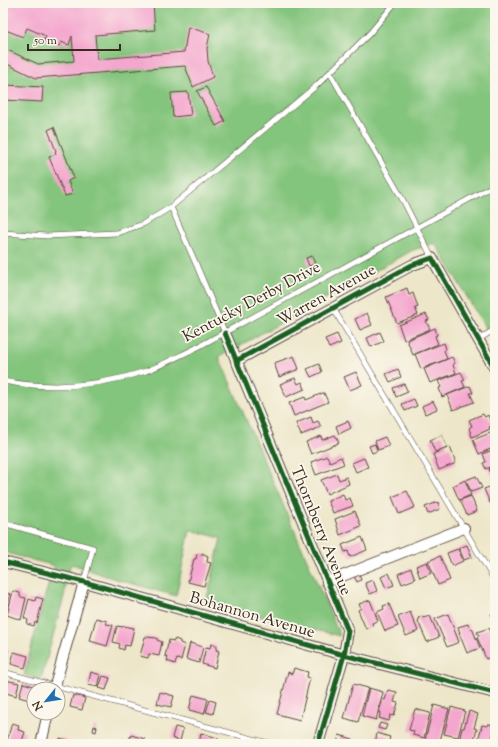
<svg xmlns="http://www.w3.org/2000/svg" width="498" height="747" viewBox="0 0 498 747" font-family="'Sorts Mill Goudy',serif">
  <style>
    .green { fill: #84c57d; stroke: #60784e }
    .building { fill: #f4a7ce }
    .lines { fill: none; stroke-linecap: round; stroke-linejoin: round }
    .service-casing { stroke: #564638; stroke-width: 6 }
    .minor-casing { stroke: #564638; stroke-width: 12 }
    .service { stroke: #fff; stroke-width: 5 }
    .minor { stroke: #fff; stroke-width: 10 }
    .cycleway-casing { stroke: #fbf7ec; stroke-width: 8 }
    .cycleway { stroke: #1b5e20; stroke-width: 5 }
    .labels { text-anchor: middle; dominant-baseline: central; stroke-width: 3.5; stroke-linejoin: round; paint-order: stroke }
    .street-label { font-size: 16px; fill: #3b2a1e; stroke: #fbf7ec }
  </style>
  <rect width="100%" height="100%" fill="#fbf7ec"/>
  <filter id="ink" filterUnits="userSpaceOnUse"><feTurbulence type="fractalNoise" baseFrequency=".025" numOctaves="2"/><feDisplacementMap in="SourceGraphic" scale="8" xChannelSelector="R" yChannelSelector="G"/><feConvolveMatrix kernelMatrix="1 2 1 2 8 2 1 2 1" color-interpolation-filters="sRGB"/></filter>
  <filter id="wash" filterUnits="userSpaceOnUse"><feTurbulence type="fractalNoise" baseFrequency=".012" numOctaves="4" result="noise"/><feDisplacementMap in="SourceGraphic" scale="16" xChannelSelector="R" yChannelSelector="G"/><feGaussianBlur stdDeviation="0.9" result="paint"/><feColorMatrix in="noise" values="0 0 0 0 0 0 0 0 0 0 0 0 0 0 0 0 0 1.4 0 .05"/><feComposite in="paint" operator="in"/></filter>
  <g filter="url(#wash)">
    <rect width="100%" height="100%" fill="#ede6c9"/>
    <path class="green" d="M3 3H495V344L435 243 413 250 219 357 340 636 206 603 221 538 190 530 176 596 112 578 72 564 70 566 64 596 41 680 24 675 46 592 55 566 3 552Z"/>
    <g id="blocks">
      <path class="building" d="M3 3H153L155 30 95 35 97 59 184 52 188 27 210 34 207 48 208 61 213 77 193 87 185 66 36 78 3 62V48L38 64 74 61 72 36 69 45 61 42 59 46 44 40 46 36 27 28 23 37 3 29Z
        M3 82 6 83 5 85 43 87 42 102 3 100Z
        M206 87 225 121 216 126 197 91Z
        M188 92 191 115 173 117 171 93Z
        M54 127 74 178 68 181 73 194 65 196 49 157 56 154 55 152 56 151 48 130Z
        M312 256 315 264 309 266 306 258Z
        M407 288 409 295 413 293 414 296 418 307 415 308 418 315 397 323 386 297Z
        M367 313 372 325 360 330 355 319Z
        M426 314 429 320 426 321 430 329 404 340 399 325Z
        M435 328 437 335 435 336 438 344 413 355 407 340Z
        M380 332 384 341 371 347 367 338Z
        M337 334 341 343 329 348 325 339Z
        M444 343 446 349 444 350 447 359 421 369 415 354Z
        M294 356 299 369 279 377 274 363Z
        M452 357 455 363 453 365 456 373 430 383 424 369Z
        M319 364 322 372 311 377 307 369Z
        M398 369 401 377 390 382 386 374Z
        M356 372 362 385 350 390 344 377Z
        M461 372 465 380 462 381 465 387 442 397 439 388 441 387 438 381Z
        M295 378 298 384 302 382 305 389 286 397 280 384Z
        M404 384 408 392 396 397 393 388Z
        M470 386 473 393H470L474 402 453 410 447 395Z
        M323 393H324L328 402 294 416 289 403 305 397 306 400Z
        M414 399 417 406 405 411 402 404Z
        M433 401 437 409 425 414 422 406Z
        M483 414 485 417 488 415 492 425 489 427 490 429 472 437 469 428 472 426 469 420Z
        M311 417 313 423 318 421 321 427 301 435 296 423Z
        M348 421 351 428 339 434 336 426Z
        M495 431V447L479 454 473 440Z
        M335 435 339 443 311 454 306 442 321 436 322 440Z
        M442 435 447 447 435 452 430 440Z
        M385 437 389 446 378 450 375 441Z
        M375 444 377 451 372 453 369 446Z
        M450 447 456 463 439 470 433 454Z
        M495 449V465L486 469 483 463 486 462 483 454Z
        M327 456 330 462 341 457 344 464 316 475 311 462Z
        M364 458 368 467 356 472 352 463Z
        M495 467V483L489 469Z
        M337 474 339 480 347 477 349 484 327 494 321 480Z
        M476 476 482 488 471 492 466 480Z
        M465 480 471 495 459 500 453 486Z
        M495 485V501L490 503 484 489Z
        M407 491 415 507 399 514 392 497Z
        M343 494 345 500 350 498 353 506 333 513 328 501Z
        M471 496 477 511 467 515 460 500Z
        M438 502 440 509 428 514 425 507Z
        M355 511 361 526 340 535 335 519Z
        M362 537 367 550 350 557 348 551 345 552 342 545Z
        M467 545 472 557 464 560 459 548Z
        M458 549 463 561 452 566 447 553Z
        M202 553 208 556 207 562 211 563 204 586 188 582 194 559H196L197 554 202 555Z
        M440 556 450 580 438 585 428 561Z
        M427 562 431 573 420 578 416 566Z
        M411 568 415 579 402 584 398 574Z
        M389 573 394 585 386 588 381 577Z
        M359 574 361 580 357 582 354 576Z
        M373 580 377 591 370 594 365 583Z
        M3 588 5 589 4 593 10 594 4 620Z
        M13 591 20 593V597L26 598 21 620 7 615Z
        M36 597 43 599 37 623 35 622 34 626 27 624 28 620 24 618 29 599 35 601Z
        M370 600 378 621 372 623 373 626 366 629 358 610 361 608 359 604Z
        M389 604 398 626 385 631 377 612 384 609 383 606Z
        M410 612 418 631 406 636 398 617Z
        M495 612V622L491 614Z
        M448 614 459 642 447 647 435 619Z
        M422 616 423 618 430 616 439 637 427 642 418 621 419 620 418 618Z
        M96 618 107 621 106 624 113 625 107 646 90 641Z
        M468 624 470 629 472 628 480 648 467 653 459 633H460L458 627Z
        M117 626 123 627 124 626 134 628 130 646 125 645 124 650 119 648 120 644 113 642Z
        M489 628 495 640V655L486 659 477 637 479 636 477 632Z
        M145 637 157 638V640L162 642 159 656 149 654 148 658 140 656Z
        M175 639 180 641V643L185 645 181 660 177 659 175 664 167 661 168 657 165 656 169 640 174 641Z
        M190 643 203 647 199 663 186 659Z
        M211 644 217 646 216 650 219 651 215 668 202 664 206 647 210 648Z
        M3 649 8 650 5 662H3Z
        M14 652 28 656 25 668 11 664Z
        M294 668 308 672 307 677 310 678 300 720 277 714 288 672 292 674Z
        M91 672 101 675 98 687 88 685Z
        M103 676 110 678 106 690 99 688Z
        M5 680 19 683 16 696 3 692Z
        M23 683 37 687 36 689H34L33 701 19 697Z
        M353 684 368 688 358 722 344 718Z
        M369 688 383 692 376 720 362 716Z
        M388 690 397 692 394 702 398 703 394 716 390 715 389 721 379 718 381 712H379L383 699 385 700Z
        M160 692 174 696 171 707 157 704Z
        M73 695 85 698 82 710 70 707Z
        M193 695 208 699 204 714 189 710Z
        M210 700 216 702 213 714 206 712Z
        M434 705 449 709 439 744 425 740Z
        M451 707 465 711 458 737 444 734Z
        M415 709 430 713 424 738 413 735 414 731 409 730Z
        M469 711 478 714 474 728 477 729 473 744 459 741 462 728H464Z
        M12 723 19 725 18 730 25 732 21 744H6Z
        M380 723 387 725 385 730 378 728Z
        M488 724 495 725 491 744H482V742L478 741 482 725 488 726Z
        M94 726 97 727 96 732 93 731Z
        M175 727 183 729 180 741 172 738Z
        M201 733 218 738 216 744H199Z
        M377 733 390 737 388 744H375Z
        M131 735 145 739 144 744H122V741L128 743Z
        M339 735 353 739 352 744H337Z
        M60 738 67 740 66 744H59Z
        M95 741 101 743 102 741 111 744H94Z"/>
    </g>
  </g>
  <g filter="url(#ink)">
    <use href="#blocks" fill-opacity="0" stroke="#564638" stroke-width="1"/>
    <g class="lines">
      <defs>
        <path id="service" d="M330 73 404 202 432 258
          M171 207 316 86 370 33 395 3
          M3 233 47 236 117 233 143 224 171 207 196 264 225 333
          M333 308 495 581
          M478 340 495 329
          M3 381C50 390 100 386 146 371 163 365 179 356 196 348L495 185
          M3 523 93 548 84 582
          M3 672 272 744"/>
        <path id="minor" d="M225 333 348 631 344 655 318 744
          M236 361 412 265 432 258 495 369
          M3 562 84 582 344 655 495 693
          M327 582 464 528
          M54 689 84 582
          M41 744 48 713"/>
      </defs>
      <use href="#service" class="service-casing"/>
      <use href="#minor" class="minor-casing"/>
      <use href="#service" class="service"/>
      <use href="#minor" class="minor"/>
      <defs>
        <path id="cycleway" d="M225 333 348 631 344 655 318 744
          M236 361 412 265 432 258 495 369
          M3 562 84 582 344 655 495 693"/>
      </defs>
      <use href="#cycleway" class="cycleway-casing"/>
      <use href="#cycleway" class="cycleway"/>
    </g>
  </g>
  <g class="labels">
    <g class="street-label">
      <text transform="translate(327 296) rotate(-29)">Warren Avenue</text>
      <text transform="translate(252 303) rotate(-28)">Kentucky Derby Drive</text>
      <text transform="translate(320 531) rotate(68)">Thornberry Avenue</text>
      <text transform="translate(252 616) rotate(16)">Bohannon Avenue</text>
    </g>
  </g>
  <rect width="498" height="747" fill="none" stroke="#fbf7ec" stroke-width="16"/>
  <g transform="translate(46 701) rotate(240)"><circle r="19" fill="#fbf7ec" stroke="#aea59a"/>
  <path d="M0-3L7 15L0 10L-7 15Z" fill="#1f6fb2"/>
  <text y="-6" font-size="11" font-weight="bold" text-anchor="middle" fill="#3b2a1e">N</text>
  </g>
  <path d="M28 44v6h92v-6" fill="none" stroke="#3b2a1e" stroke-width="2"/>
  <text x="34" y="44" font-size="12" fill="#3b2a1e" stroke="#fbf7ec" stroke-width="3" paint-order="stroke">50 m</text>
</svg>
